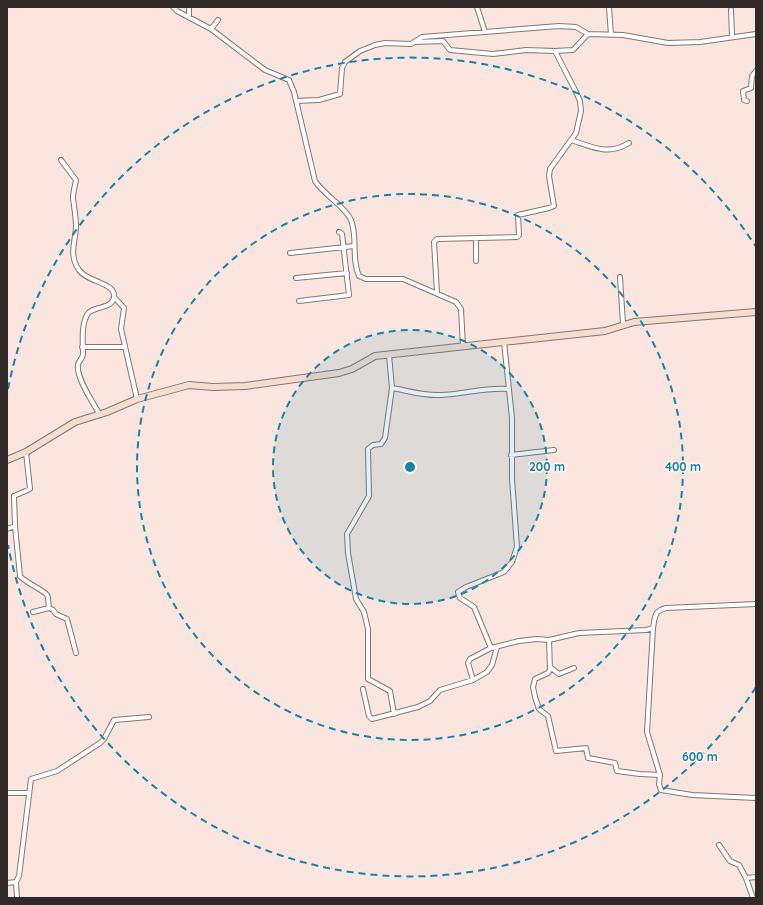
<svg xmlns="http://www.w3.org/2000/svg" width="763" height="905" viewBox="0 0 763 905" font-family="Quicksand,sans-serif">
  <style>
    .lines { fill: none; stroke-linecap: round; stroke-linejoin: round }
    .street-casing { stroke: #87756f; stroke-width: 6 }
    .secondary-casing { stroke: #87756f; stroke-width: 8 }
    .street { stroke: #fff; stroke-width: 4 }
    .secondary { stroke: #f5ddcf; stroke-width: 6 }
    .ring { fill: none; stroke: #1783ab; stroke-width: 2; stroke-dasharray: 7 5 }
    .centre { fill: #1783ab; stroke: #fff6f3; stroke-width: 2 }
    .ring-label { font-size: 12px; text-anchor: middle; font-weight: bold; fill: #1783ab; stroke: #fff6f3; stroke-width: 3; stroke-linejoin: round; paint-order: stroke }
  </style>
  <rect width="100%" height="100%" fill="#fae6df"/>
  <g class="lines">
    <defs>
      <path id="street" d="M173 7 177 11 211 29 265 70 289 80 294 92 315 181C325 196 344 205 351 220 358 237 351 259 359 276L366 279H403L456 302 461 309 463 346
        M477 7 485 32
        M609 7 611 35
        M731 10 732 36
        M189 17V7
        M211 29 218 20
        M415 42 443 41 450 50 493 54 526 50 555 51 576 92 580 101 581 111 576 133 550 169 549 176 554 206 549 208 518 215 519 235 517 237 437 239 434 242 437 293
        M555 51 573 50 588 34
        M296 101 319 100 340 94 342 68 345 62 360 51 375 45 385 43 411 44 422 37 559 26 576 27 588 34 623 35 668 43 700 42 756 34
        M747 101 744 100 743 91 751 88 752 76 756 71
        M571 140C593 147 607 156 629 143
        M61 160 76 180C75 186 73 192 73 198 74 207 76 217 76 226 76 240 68 255 79 270 87 282 113 282 114 295 115 310 92 305 87 315 81 326 83 342 83 354 83 359 78 361 78 365 76 378 94 404 100 415
        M290 253 354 246
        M476 261V238
        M620 277 623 324
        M296 278 347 273
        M115 298 124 308 121 329 137 399
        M299 301 349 295 342 234 339 232
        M504 342 512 418V479L517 547 512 562 504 572 466 587 458 592 460 598 474 607 491 648 519 641 537 639 549 640 579 633 646 630 653 628C655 617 654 611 666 608L756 604
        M82 347H125
        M389 355 392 388 385 438 381 444 373 445 368 449 369 496 347 534 348 553 356 599 364 612 368 629V679L390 691 394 714
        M392 388C409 391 424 396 441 395 464 394 486 387 509 389
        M511 455 554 450
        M15 526 20 576C26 583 45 591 47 595 49 598 48 604 49 608L33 612
        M7 529 15 526 14 496 30 489 26 452
        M49 608 53 610 56 614 67 619 76 653
        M653 628 647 732 660 775
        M549 640 550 670 548 673 535 679 533 687 535 697 539 709 548 716 556 751 586 748 588 758 615 763 617 771 640 774 660 775 659 784 661 790 692 795 756 798
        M550 667 559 674 574 668
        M473 680 468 663 470 659 491 648
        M363 689 369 716 372 719 418 707 430 701 440 690 473 680 487 672 492 665 497 647
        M7 793H29
        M719 845 730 861 739 865 746 878 753 898
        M746 878 756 877
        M16 882 17 898
        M7 883 16 882 19 876 31 779 57 771 100 743 104 739 114 720 149 717"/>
      <path id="secondary" d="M7 460 26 452 75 422 107 412 137 399 189 385 213 387 245 386 339 373 352 369 375 356 605 331 634 322 756 312"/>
    </defs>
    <use href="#street" class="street-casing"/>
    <use href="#secondary" class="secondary-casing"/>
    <use href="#street" class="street"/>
    <use href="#secondary" class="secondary"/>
  </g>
  <circle cx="410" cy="467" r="137" fill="#1783ab" fill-opacity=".12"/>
  <g class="ring">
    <circle cx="410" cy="467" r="137"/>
    <circle cx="410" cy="467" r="273"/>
    <path d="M756 687A410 410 0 0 1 8 545M8 389A410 410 0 0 1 756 247"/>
  </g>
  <circle cx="410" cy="467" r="6" class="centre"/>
  <g class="ring-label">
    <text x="547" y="471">200 m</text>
    <text x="683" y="471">400 m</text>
    <text x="700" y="761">600 m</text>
  </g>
  <rect width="763" height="905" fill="none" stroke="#312927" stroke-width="16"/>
</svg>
